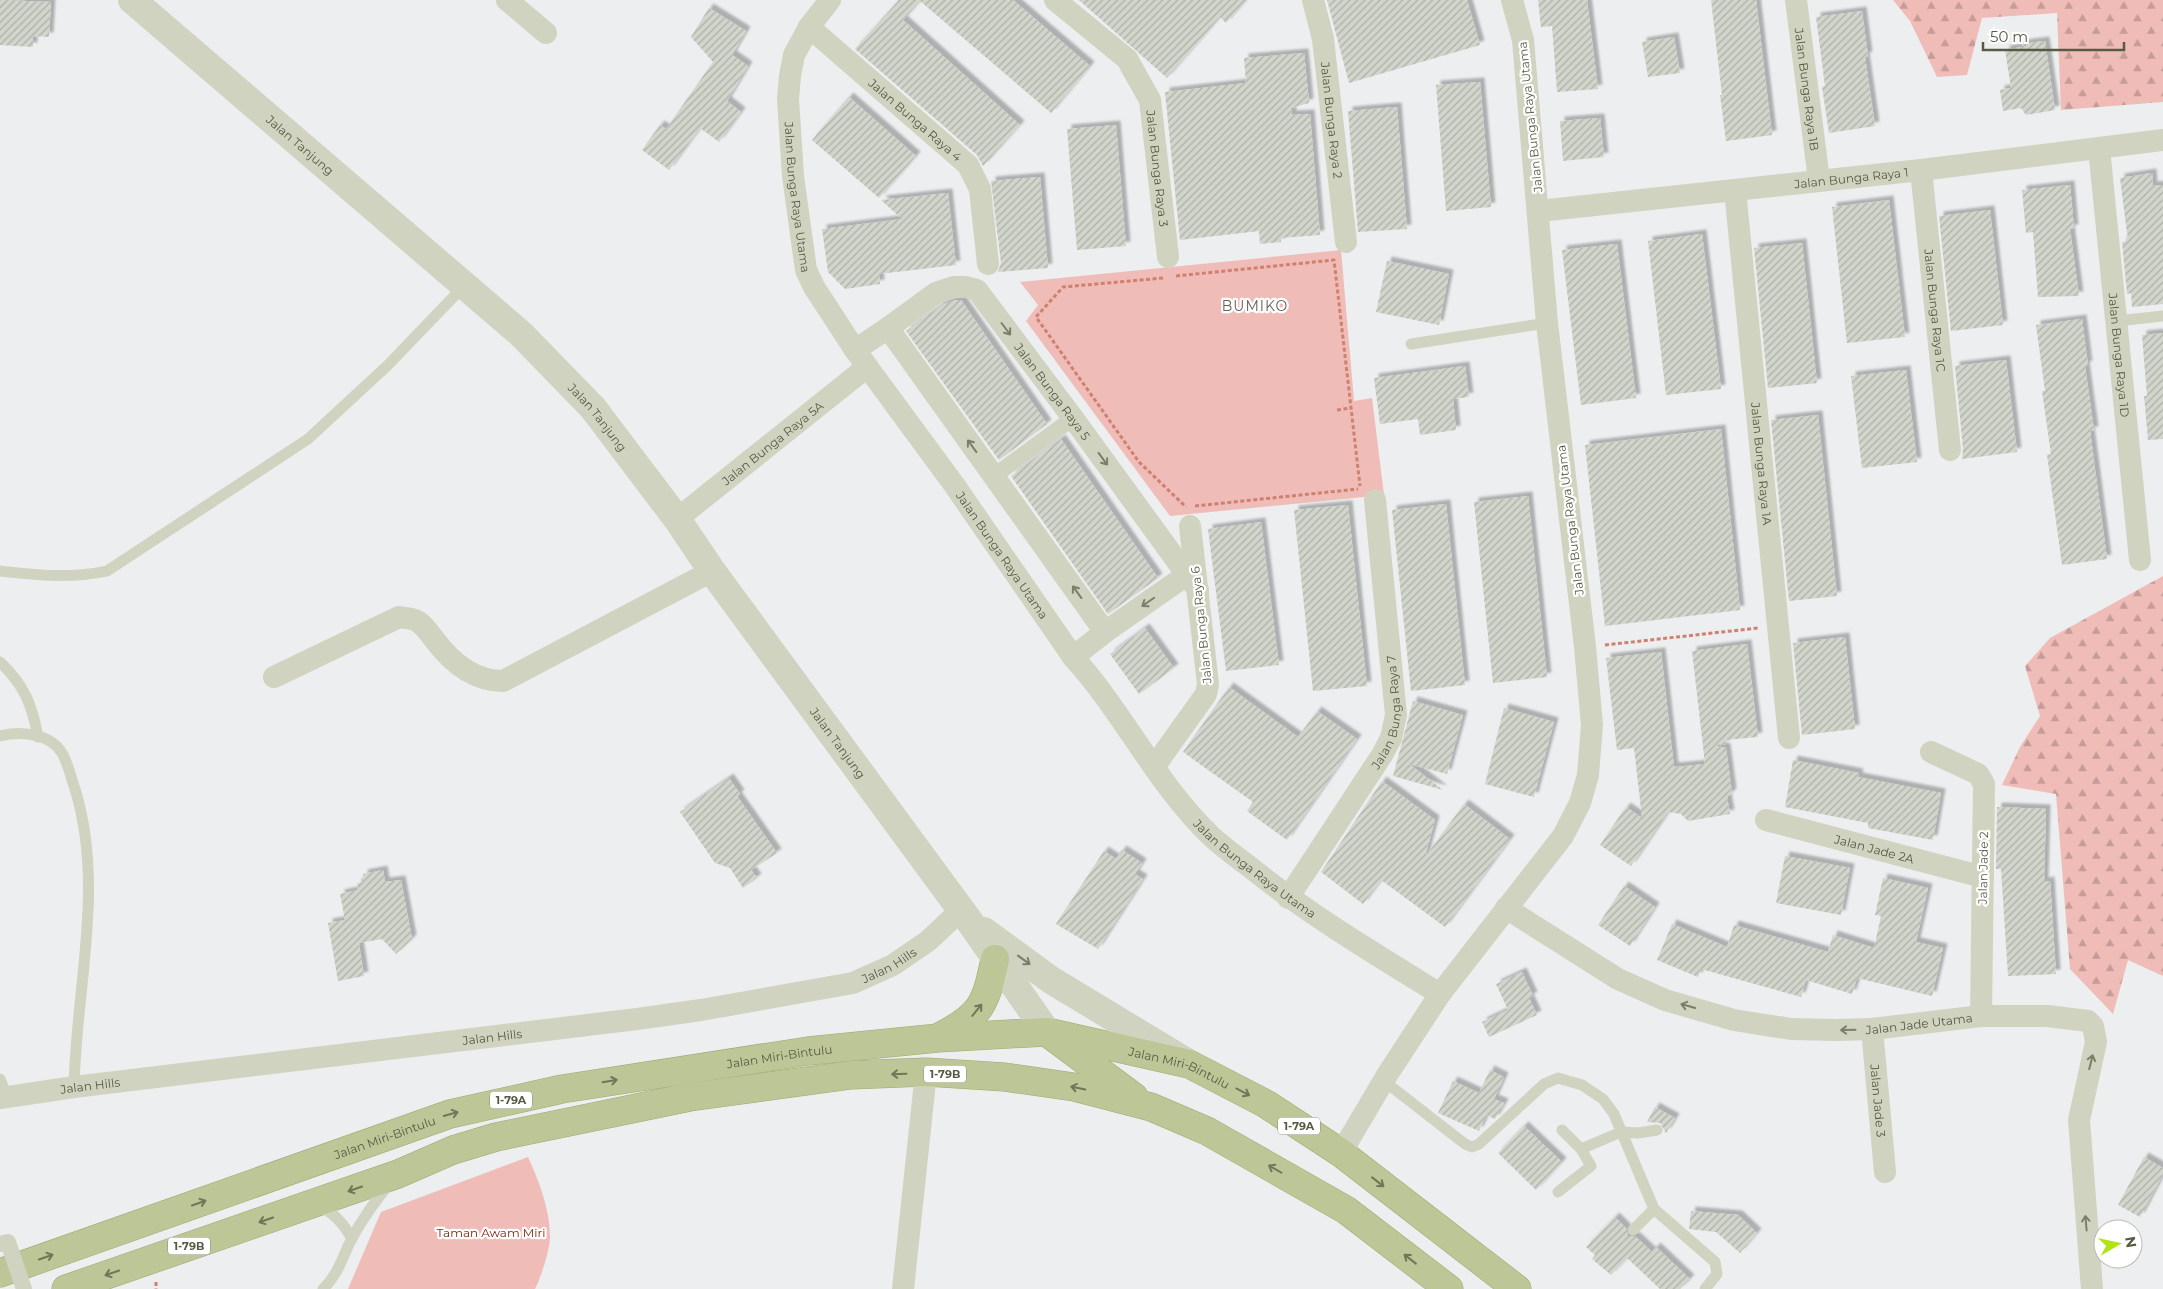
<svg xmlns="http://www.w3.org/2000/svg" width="2163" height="1289" viewBox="0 0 2163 1289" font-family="Montserrat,sans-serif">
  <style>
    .forest { fill: url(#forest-firs) }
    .park { fill: #f0bcb8 }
    .building { fill: url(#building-hatch); filter: url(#shadow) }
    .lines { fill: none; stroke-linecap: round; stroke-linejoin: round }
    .trunk-casing { stroke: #9daa6d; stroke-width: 29 }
    .path { stroke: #cf816f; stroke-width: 3; stroke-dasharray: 4 2.5; stroke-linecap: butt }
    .service { stroke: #d0d3bf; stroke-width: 11 }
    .pedestrian { stroke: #d0d3bf; stroke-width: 16 }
    .minor { stroke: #d0d3bf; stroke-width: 22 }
    .tertiary { stroke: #d0d3bf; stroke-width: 28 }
    .trunk { stroke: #bcc696; stroke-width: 28 }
    .pedestrian-bridge { stroke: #d0d3bf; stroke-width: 16 }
    .oneway { stroke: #7b7f69 }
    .oneway2 { stroke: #707658 }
    .labels { text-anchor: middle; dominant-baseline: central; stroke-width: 4.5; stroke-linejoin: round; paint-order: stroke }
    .shield { fill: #fff; stroke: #898c7c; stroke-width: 1 }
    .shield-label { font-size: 11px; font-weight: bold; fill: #575b44 }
    .street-label { font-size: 12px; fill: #575b44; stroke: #fff }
    .park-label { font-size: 12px; fill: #7e2713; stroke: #fff }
    .neighbourhood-label { font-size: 14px; letter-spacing: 1px; fill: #606259; stroke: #fff }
  </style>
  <defs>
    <pattern id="forest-firs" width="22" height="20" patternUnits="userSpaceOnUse" patternTransform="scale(1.25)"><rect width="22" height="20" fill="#f0bcb8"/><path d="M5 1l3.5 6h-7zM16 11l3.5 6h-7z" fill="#c59c97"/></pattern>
    <pattern id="building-hatch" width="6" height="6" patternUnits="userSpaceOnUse" patternTransform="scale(1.25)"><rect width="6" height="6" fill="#d2d5cb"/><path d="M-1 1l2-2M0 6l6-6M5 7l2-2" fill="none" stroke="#adb0a6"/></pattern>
    <filter id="shadow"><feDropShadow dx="4.5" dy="-4.5" stdDeviation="1" flood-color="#0004"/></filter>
  </defs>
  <rect width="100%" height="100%" fill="#eceef0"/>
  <path class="forest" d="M1893 0H2163V102L2061 110 2057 13 1982 18 1967 75 1937 77 1910 21Z
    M2163 576V976L2128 960 2113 1014 2070 969 2056 794 2002 785 2020 747 2040 716 2025 666 2050 638Z"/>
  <path class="park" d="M1341 250 1354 401 1372 398 1384 495 1170 516 1026 321 1038 305 1020 282Z
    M528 1157C539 1181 550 1210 550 1236 550 1250 541 1277 535 1289H348L381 1212Z"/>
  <path class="building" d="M0 0 51 2 49 37 33 36V47L0 45Z
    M899 0H1013L1090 66 1051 113 920 1 903 20 1020 125 983 166 977 155 855 49Z
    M1079 0H1246L1226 23 1220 17 1167 78Z
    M1327 0H1467L1480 45 1349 83Z
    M1538 0H1587L1598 89 1557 92 1552 26 1541 27Z
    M1711 0H1756L1772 135 1726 141 1720 95H1722Z
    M709 8 746 31 732 55 748 66 727 101 741 112 719 142 700 128 669 170 642 150 660 125 666 129 713 62 691 37Z
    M1862 11 1868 56 1865 57 1875 126 1829 133 1822 87 1825 86 1816 17Z
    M1674 37 1680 73 1648 77 1642 42Z
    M2045 41 2055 110 2026 115 2021 108 2003 111 2000 90 2011 88 2005 50 2022 47V44Z
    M1304 53 1309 103 1291 108 1292 115 1310 114 1320 235 1281 238V242L1260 244 1259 231 1180 240 1165 92 1246 83 1244 58Z
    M1480 82 1491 207 1446 211 1436 85Z
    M849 97 916 156 879 198 812 140Z
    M1397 107 1407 229 1358 232 1348 111Z
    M1600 118 1604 157 1563 161 1560 121Z
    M1116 125 1126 246 1077 250 1067 129Z
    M2152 173 2153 186 2163 185V304L2132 307 2131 293 2127 294 2122 242 2128 241 2120 178Z
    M1040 177 1048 268 998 272 1001 263 991 181Z
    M2070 185 2074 229H2070L2079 296 2038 297 2033 232 2026 233 2022 190Z
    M948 193 956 265 879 274 880 284 845 289 828 272 822 229 902 219 881 200Z
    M1889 200 1905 337 1847 343 1832 207Z
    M1990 210 2003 325 1951 331 1939 216Z
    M1702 234 1721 389 1666 395 1648 241Z
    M1802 243 1817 383 1768 388 1754 248Z
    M1617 244 1636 398 1581 405 1562 250Z
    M1387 261 1449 274 1439 325 1376 312Z
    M956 300H961L1047 424 999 460 906 331 942 305Z
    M2082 319 2088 365 2085 366 2094 431H2090L2107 559 2062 565 2047 455 2051 454 2042 391H2045L2036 325Z
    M2163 333V439L2148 440 2144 396H2147L2142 335Z
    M2006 360 2017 452 1962 459 1963 449 1955 366Z
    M1465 366 1469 397 1453 399 1456 430 1420 435 1418 419 1380 424 1374 378Z
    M1906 370 1917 462 1862 468 1851 376Z
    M1818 415 1837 596 1789 601 1771 420Z
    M1721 429 1740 610 1605 626 1585 445Z
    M1061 439 1158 578 1108 614 1011 476Z
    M1528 496 1547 677 1493 683 1474 502Z
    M1446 504 1465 685 1411 691 1392 510Z
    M1348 505 1367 686 1313 691 1294 510Z
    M1261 522 1279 665 1226 671 1208 529Z
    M1145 628 1174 668 1139 694 1110 654Z
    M1845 637 1855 729 1802 735 1793 643Z
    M1747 644 1758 737 1725 740 1726 744 1714 745 1726 748 1732 793 1727 797 1730 814 1688 821 1681 814 1668 812 1631 866 1600 845 1626 807 1642 818 1634 748 1617 750 1606 658 1661 652 1674 767 1705 764 1692 651Z
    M1229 687 1298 737 1317 711 1357 739 1287 840 1247 811 1253 802 1183 752Z
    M1413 701 1463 715 1447 774 1409 764 1443 790 1393 776Z
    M1504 708 1554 722 1534 797 1485 784Z
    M1793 760 1859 773 1858 777 1941 793 1933 840 1868 828V823L1785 807Z
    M729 778 740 794 737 796 777 853 751 870 757 878 743 888 730 868 715 863 680 812Z
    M1382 781 1435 820 1425 857 1464 804 1510 839 1445 927 1381 880 1363 904 1321 872Z
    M1997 807 2046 809 2044 882 2050 881 2056 974 2008 976 2001 869H1996Z
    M1122 850 1142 863 1135 874 1143 879 1098 949 1056 924 1104 851 1116 859Z
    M1785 856 1850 868 1841 915 1776 903Z
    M383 870 385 882 401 880 412 939 396 954 382 939 359 943 364 976 338 981 328 923 345 920 340 894 358 890 357 883 364 882 363 874Z
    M1883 878 1928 888 1916 942 1943 948 1932 996 1857 978 1852 994 1806 980 1801 997 1701 969 1698 977 1657 960 1672 924 1727 947 1734 925 1828 952 1833 935 1874 948 1881 916 1875 915Z
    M1624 886 1655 907 1630 946 1598 925Z
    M1522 972 1533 996 1529 998 1537 1015 1489 1037 1482 1022 1508 1010 1496 984Z
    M1490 1070 1504 1077 1494 1099 1504 1103 1495 1119 1486 1115 1479 1131 1438 1113 1453 1081 1479 1093Z
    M1655 1107 1675 1118 1666 1133 1660 1123 1647 1122Z
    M1524 1126 1562 1162 1536 1190 1498 1153Z
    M2144 1157 2163 1168V1174L2140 1217 2118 1205Z
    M1691 1211 1738 1215 1757 1233 1740 1253 1716 1232 1689 1229Z
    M1615 1217 1626 1228 1628 1236 1636 1237 1652 1252 1656 1247 1690 1279 1680 1289H1660L1627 1258 1611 1275 1592 1259 1595 1255 1586 1247Z"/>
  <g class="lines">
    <defs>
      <g id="trunk">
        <path d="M941 1036C982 1015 986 1003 995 959"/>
        <path d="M1052 1036 1134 1097"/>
        <path id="s18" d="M0 1273 450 1114 562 1089 808 1051 938 1038 1047 1032 1189 1064 1266 1104 1341 1153 1517 1289"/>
        <path d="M66 1289 398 1174 453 1150 496 1137 690 1097 851 1075 926 1072 1004 1077 1074 1087 1151 1107 1207 1131 1346 1210 1449 1289"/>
      </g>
    </defs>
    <use href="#trunk" class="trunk-casing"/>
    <path class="path" d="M1176 276 1334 260 1360 486
      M1163 278 1063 287 1036 317 1139 462 1186 507
      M1337 410 1351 408
      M1195 506 1358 489
      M1605 645 1758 628
      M156 1282V1289"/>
    <path class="service" d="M2117 321 2163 316
      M1411 344 1547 323
      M0 571C36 575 71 579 107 571L308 439 387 366 464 286
      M0 662C24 685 32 704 38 737
      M0 736C20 731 50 733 62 753 68 763 71 778 75 789 105 887 76 987 74 1087
      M0 1079 7 1097
      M1384 1081 1465 1144 1472 1147 1479 1144 1544 1084 1558 1078 1582 1085 1603 1099 1614 1114 1654 1209 1715 1262 1717 1274 1705 1289
      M1562 1130 1581 1149 1621 1132 1638 1133 1657 1130
      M1558 1192 1591 1166 1581 1149
      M318 1206C334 1212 344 1224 352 1239
      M1633 1230 1654 1209
      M323 1289C338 1275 343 1256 352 1238 363 1218 376 1200 390 1183"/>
    <path class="pedestrian" d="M994 476 1073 418"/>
    <g class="minor">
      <path d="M507 0 546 33"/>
      <path id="s1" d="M830 0 809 27 794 55 790 76 788 99 793 176 806 270 814 287 855 350 955 486 1073 657C1124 713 1157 785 1212 837 1224 848 1238 858 1251 868 1310 915 1375 954 1440 994"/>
      <path id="s2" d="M1055 0 1127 59 1150 100 1168 257"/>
      <path id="s3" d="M1313 0 1323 39 1346 242"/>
      <path id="s4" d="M1796 0 1819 180"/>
      <path id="s5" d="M809 27 968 165 980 189 988 264"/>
      <path id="s6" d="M2099 148 2140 560"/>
      <path id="s7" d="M1921 170 1950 450"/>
      <path id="s8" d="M1735 190 1789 738"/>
      <path id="s9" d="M1539 211 1921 170 2163 140"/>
      <path d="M888 328 1105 632"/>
      <path id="s10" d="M855 350 888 328 936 293 954 287H966L977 290 1073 418 1198 590"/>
      <path id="s11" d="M677 519 867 367"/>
      <path d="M1073 657 1105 632 1188 574"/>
      <path d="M274 677 399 617C404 618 410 618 415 620 423 623 429 633 434 639 451 662 473 681 503 681L712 571"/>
      <path d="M1931 752 1978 774 1984 784 1981 1016"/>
      <path d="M1154 767 1206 694 1208 684 1190 526"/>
      <path id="s12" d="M1766 820 1983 877"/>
      <path id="s13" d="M1288 898 1382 755 1391 738 1396 715 1375 500"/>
      <path id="s14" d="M1506 908 1618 979 1665 1000 1734 1020 1791 1029 1836 1030 1872 1029 1981 1016H2047L2088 1021 2093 1026 2096 1042 2079 1120 2092 1289"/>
      <path id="s15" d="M1872 1029 1885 1172"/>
      <path id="s16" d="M0 1098 74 1087 637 1019 701 1010 853 983 893 965 928 941 961 910"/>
      <path d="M1341 1153 1387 1075 1440 994 1563 836 1580 803 1588 775 1592 725 1585 647 1547 323 1523 40 1512 0"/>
      <path d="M903 1289 926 1072"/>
    </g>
    <g class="tertiary">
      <path id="s17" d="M132 0 521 334 593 408 677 519 712 571 970 922 1047 1032"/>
      <path d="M984 931 1051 980 1185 1061"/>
    </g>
    <use href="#trunk" class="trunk"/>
    <path class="pedestrian-bridge" d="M0 1244 8 1242 24 1289"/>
  </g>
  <defs><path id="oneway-shaft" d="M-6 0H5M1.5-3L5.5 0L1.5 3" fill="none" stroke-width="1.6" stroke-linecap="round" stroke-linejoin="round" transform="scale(1.25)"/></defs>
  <g class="oneway">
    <use href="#oneway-shaft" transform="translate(1006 329) rotate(53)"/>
    <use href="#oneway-shaft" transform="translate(972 446) rotate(-126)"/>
    <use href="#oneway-shaft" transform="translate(1103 459) rotate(54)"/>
    <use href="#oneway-shaft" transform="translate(1077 592) rotate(-126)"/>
    <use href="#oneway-shaft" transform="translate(1148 602) rotate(145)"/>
    <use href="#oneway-shaft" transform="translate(1024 960) rotate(36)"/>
    <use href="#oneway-shaft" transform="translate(1688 1006) rotate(-164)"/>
    <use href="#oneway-shaft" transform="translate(1848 1030) rotate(179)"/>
    <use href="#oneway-shaft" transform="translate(2091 1062) rotate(-76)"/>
    <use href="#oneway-shaft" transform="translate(2086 1223) rotate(-95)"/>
  </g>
  <g class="oneway2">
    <use href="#oneway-shaft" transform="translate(977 1010) rotate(-51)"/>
    <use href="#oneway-shaft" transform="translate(899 1074) rotate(178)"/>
    <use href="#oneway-shaft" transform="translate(610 1081) rotate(-9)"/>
    <use href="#oneway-shaft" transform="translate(1078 1088) rotate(-168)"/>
    <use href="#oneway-shaft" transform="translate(1243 1092) rotate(28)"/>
    <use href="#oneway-shaft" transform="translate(451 1114) rotate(-16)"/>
    <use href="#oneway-shaft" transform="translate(1275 1169) rotate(-150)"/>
    <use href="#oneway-shaft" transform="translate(1378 1182) rotate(38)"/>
    <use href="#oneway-shaft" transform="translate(355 1189) rotate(161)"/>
    <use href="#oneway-shaft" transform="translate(199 1203) rotate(-19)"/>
    <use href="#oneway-shaft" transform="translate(266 1220) rotate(161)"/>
    <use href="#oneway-shaft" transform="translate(46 1257) rotate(-19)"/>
    <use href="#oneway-shaft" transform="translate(1410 1259) rotate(-142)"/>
    <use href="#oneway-shaft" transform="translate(112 1273) rotate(161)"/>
  </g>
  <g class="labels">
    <g class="shield">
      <rect x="924" y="1065.5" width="42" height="17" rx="4"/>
      <rect x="490" y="1091.5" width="42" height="17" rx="4"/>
      <rect x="1278" y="1117.5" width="42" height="17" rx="4"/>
      <rect x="168" y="1237.5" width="42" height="17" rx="4"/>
    </g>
    <g class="shield-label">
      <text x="945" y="1074">1-79B</text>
      <text x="511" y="1100">1-79A</text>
      <text x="1299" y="1126">1-79A</text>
      <text x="189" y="1246">1-79B</text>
    </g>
    <g class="street-label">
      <text stroke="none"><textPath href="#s4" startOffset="90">Jalan Bunga Raya 1B</textPath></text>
      <text transform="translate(1530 117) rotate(-96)">Jalan Bunga Raya Utama</text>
      <text stroke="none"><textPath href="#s5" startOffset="141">Jalan Bunga Raya 4</textPath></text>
      <text stroke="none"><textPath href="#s3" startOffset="122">Jalan Bunga Raya 2</textPath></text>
      <text stroke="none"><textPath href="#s17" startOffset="222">Jalan Tanjung</textPath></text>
      <text stroke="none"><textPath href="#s2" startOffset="209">Jalan Bunga Raya 3</textPath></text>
      <text stroke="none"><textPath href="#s9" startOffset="314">Jalan Bunga Raya 1</textPath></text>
      <text stroke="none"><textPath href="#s1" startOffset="209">Jalan Bunga Raya Utama</textPath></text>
      <text stroke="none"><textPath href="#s7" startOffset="141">Jalan Bunga Raya 1C</textPath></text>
      <text stroke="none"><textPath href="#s6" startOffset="208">Jalan Bunga Raya 1D</textPath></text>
      <text stroke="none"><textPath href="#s10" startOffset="268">Jalan Bunga Raya 5</textPath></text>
      <text stroke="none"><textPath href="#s17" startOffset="626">Jalan Tanjung</textPath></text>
      <text stroke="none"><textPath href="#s11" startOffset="122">Jalan Bunga Raya 5A</textPath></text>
      <text stroke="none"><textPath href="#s8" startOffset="275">Jalan Bunga Raya 1A</textPath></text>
      <text transform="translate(1570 520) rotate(-97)">Jalan Bunga Raya Utama</text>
      <text stroke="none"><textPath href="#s1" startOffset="629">Jalan Bunga Raya Utama</textPath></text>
      <text transform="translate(1201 625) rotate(-96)">Jalan Bunga Raya 6</text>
      <text stroke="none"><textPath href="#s13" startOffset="215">Jalan Bunga Raya 7</textPath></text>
      <text stroke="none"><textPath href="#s17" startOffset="1031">Jalan Tanjung</textPath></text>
      <text stroke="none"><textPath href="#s12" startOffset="112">Jalan Jade 2A</textPath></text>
      <text stroke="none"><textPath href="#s1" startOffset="1034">Jalan Bunga Raya Utama</textPath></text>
      <text transform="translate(1983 868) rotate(-89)">Jalan Jade 2</text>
      <text stroke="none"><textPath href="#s16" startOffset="901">Jalan Hills</textPath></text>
      <text stroke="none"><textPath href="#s14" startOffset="442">Jalan Jade Utama</textPath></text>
      <text stroke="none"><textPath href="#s16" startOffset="496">Jalan Hills</textPath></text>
      <text stroke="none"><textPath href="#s18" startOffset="812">Jalan Miri-Bintulu</textPath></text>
      <text stroke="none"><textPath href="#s18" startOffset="1218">Jalan Miri-Bintulu</textPath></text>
      <text stroke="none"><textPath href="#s16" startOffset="91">Jalan Hills</textPath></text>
      <text stroke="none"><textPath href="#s15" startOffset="72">Jalan Jade 3</textPath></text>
      <text stroke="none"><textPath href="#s18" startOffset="408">Jalan Miri-Bintulu</textPath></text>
    </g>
    <g class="park-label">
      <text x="491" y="1232">Taman Awam Miri</text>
    </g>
    <g class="neighbourhood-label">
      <text x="1255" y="306">BUMIKO</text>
    </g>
  </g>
  <g transform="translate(2118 1244) rotate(81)"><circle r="24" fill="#ffffff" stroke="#bcbdb4"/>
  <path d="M0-4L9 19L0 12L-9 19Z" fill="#b0e412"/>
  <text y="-8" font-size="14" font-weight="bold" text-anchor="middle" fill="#575b44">N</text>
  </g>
  <path d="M1983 42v8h141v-8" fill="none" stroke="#575b44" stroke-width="2.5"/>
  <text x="1990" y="42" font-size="15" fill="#575b44" stroke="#ffffff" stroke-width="4" paint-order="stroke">50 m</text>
</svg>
